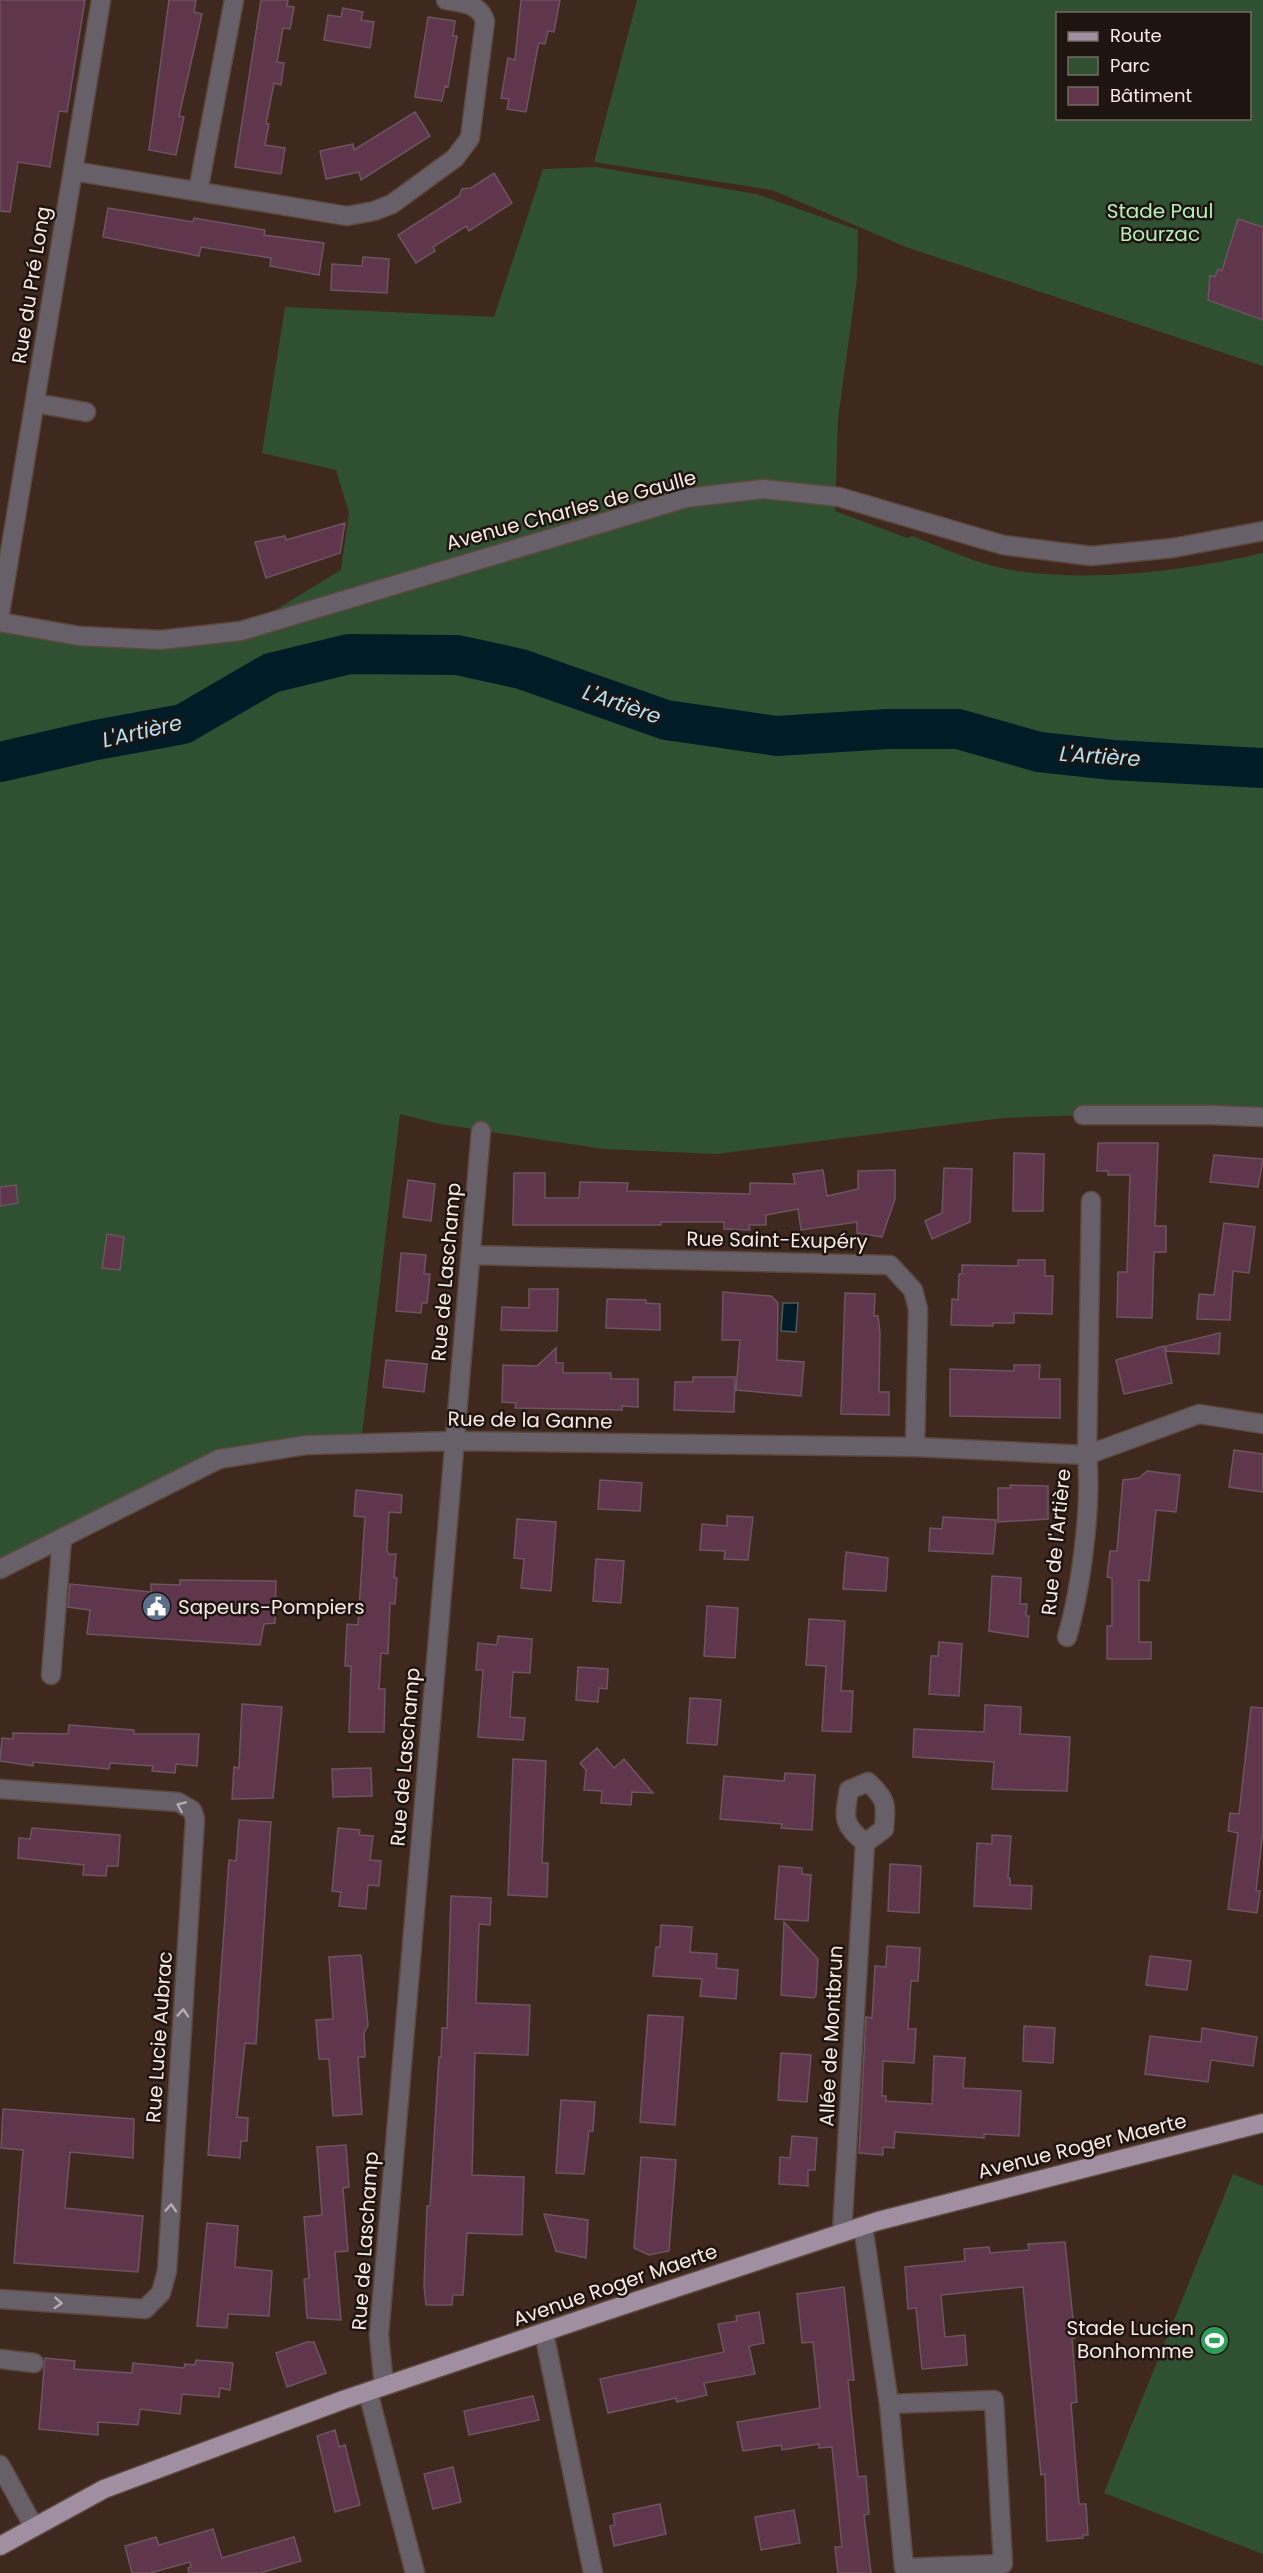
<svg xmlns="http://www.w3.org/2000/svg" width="1263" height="2573" viewBox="0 0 1263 2573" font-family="Poppins,sans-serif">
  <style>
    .green { fill: #305032; fill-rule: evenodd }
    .water { fill: #021c27; stroke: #4c5a5f; stroke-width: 1.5 }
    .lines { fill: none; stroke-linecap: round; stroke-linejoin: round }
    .river { stroke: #021c27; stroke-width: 40 }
    .building { fill: #5f364b; stroke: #6c5460; stroke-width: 1.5 }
    .minor-casing { stroke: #5d483e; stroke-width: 21 }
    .major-casing { stroke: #5d483e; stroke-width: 21 }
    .minor { stroke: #676069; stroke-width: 18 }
    .major { stroke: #9f8fa1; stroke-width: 18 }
    .oneway { stroke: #b7abac }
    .labels { text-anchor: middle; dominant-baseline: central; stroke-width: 5; stroke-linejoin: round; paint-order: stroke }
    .park-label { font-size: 20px; fill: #b6efb8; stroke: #1e1510 }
    .street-label { font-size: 20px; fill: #f8e9e3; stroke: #1e1510 }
    .poi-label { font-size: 20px; fill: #f8e9e3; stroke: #1e1510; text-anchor: start }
    .water-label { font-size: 21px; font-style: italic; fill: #b3e2f7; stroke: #1e1510 }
  </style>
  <rect width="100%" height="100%" fill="#3f291f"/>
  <path class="green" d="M637 0H1263V366L906 247 772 190 594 162ZM1058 14H1250V118H1058Z
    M596 167 756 194 858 230 857 279 838 419 835 511 907 538 912 536C946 549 981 566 1017 571 1098 582 1184 571 1263 553V1117L1083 1115 1003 1118 717 1154 603 1149 440 1124 400 1114 361 1443 219 1459 0 1569V622L79 636 241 631 341 570 349 513 336 470 262 453 285 307 494 317 543 169Z
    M1233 2174 1263 2186V2554L1104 2493Z"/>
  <path class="water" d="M783 1303H798L796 1332 781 1331Z"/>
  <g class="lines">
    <path class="river" d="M0 762 96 740 183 724 271 673 349 654 457 655 521 669 666 720 777 736 888 729H958L1039 752 1113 760 1263 768"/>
  </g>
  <path class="building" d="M0 0H85L67 112 59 111 50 167 18 162 10 212 0 211Z
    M169 0H196L194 12 202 14 179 116 184 117 176 155 149 150Z
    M261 0H288L287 6 294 7 290 29 283 28 277 62 284 63 281 85 274 83 266 124H269L265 145 285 148 281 174 235 167Z
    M521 0H560L554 32 548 31 545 44 539 43 538 46 526 112 507 109 509 99 501 98 508 58 515 60Z
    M343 8 363 12 361 20 374 22 370 48 324 40 328 15 341 17Z
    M428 17 455 21 453 36H457L448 87 445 86 442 101 415 97Z
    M415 112 430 136 361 180 359 172 326 179 320 151 353 144 354 150Z
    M494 173 512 203 469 231 466 226 433 247 435 251 416 263 398 235 459 196 462 189 471 188Z
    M108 208 193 222 194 218 265 230 264 235 324 243 319 275 270 266 271 258 201 247 199 256 103 237Z
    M1238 219 1263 227V320L1208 300 1210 276 1215 277 1218 269 1222 271Z
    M363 257 389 259 387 293 331 290 332 264 362 266Z
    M345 523 340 553 266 578 255 542 285 536 286 540Z
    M1098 1143H1158L1155 1226H1166V1252H1154L1152 1318 1117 1317 1118 1272H1127L1130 1175H1108V1171H1097Z
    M1014 1153 1044 1154 1043 1211H1013Z
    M1214 1155 1263 1159 1258 1187 1210 1182Z
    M944 1168 972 1169 970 1222 932 1239 925 1221 942 1213Z
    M823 1170 827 1196 858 1189V1171L895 1170V1199L882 1237 857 1233V1222L801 1230 798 1209 766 1215V1225H749L750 1230 724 1229V1222H661V1225H513L514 1173H545V1198H579L580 1182 628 1183 627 1191 750 1194V1183L795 1184 793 1174Z
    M408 1180 435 1184 431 1221 403 1217Z
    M16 1185 18 1203 0 1206V1187Z
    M1224 1223 1255 1227 1249 1273 1233 1271 1230 1320 1197 1319 1199 1294 1214 1295Z
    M107 1234 124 1237 120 1270 102 1268Z
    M401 1253 426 1255 424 1274H430L427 1303H422L421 1313 396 1311Z
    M1018 1260H1045V1276H1053L1052 1314 1014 1313V1323H993V1326L951 1325 952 1299 958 1300 959 1274H962V1265L1018 1266Z
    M529 1289H558L557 1331 501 1330 502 1307 529 1308Z
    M723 1292 771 1296 778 1303 777 1360 804 1362 801 1396 736 1390 740 1340H722Z
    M845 1293 875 1294 874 1316H878L880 1333 879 1392H889V1415L841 1414Z
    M607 1299 646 1300V1303L660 1304V1330L606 1328Z
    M1220 1333 1219 1354 1166 1351V1346Z
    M1164 1346 1172 1383 1124 1394 1116 1360Z
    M556 1348V1363H563V1373H611V1379H638V1407L622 1406V1410L515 1408 516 1403 502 1402 503 1365 537 1366Z
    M386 1360 427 1364 424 1392 383 1387Z
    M1014 1365H1040L1039 1379H1060V1418L950 1416V1369L1014 1371Z
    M693 1377H735L734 1412 674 1410 675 1382H693Z
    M1234 1450 1263 1454V1492L1229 1487Z
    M1147 1471 1180 1475 1176 1512 1156 1510 1149 1581 1139 1580V1642H1151V1659H1107V1626H1112V1578L1107 1577 1110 1551H1117L1123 1480 1139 1478Z
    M600 1480 642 1483 640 1511 598 1509Z
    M1010 1485 1048 1486V1519L998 1522V1488H1011Z
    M356 1490 402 1495 401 1513 389 1512 387 1550 389 1554H396L394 1577 397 1578 395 1604 390 1603 388 1654 381 1653 379 1689H385L384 1732H349L351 1666H345L347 1624 358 1625 365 1517 354 1516Z
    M727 1516 753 1517 748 1560 724 1559 725 1551 700 1550 702 1524 727 1526Z
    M943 1517 996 1520 993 1554 929 1551 930 1528 942 1529Z
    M517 1519 556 1522 551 1591 521 1588 524 1559 514 1558Z
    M846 1552 888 1558 886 1591 843 1589Z
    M596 1559 624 1561 621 1603 593 1601Z
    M992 1576 1021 1578 1020 1604H1027L1026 1616H1029L1028 1637 989 1631Z
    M180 1580 276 1581 275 1623 264 1624 260 1645 87 1634 90 1610 68 1607 70 1584 151 1592V1584L180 1585Z
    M707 1606 738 1608 735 1658 704 1656Z
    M809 1619 845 1621 841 1691H853L851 1732 822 1731 826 1666 806 1665Z
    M498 1636 532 1639 530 1673 513 1672 510 1717 525 1718 523 1740 478 1737 483 1670H476L478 1643 497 1645Z
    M939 1642 962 1644 959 1696 929 1694 931 1656H938Z
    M578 1667 608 1669 607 1689 599 1688 598 1702 576 1700Z
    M690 1698 721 1700 717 1745 687 1743Z
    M242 1704 282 1707 273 1798 232 1799 234 1767 239 1768Z
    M985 1705 1021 1707 1020 1734 1070 1737 1067 1791 992 1789 994 1762 913 1757 914 1729 984 1732Z
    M1251 1707 1263 1708V1830L1256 1891H1260L1257 1913 1228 1909 1238 1833 1228 1831 1230 1813 1239 1814Z
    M69 1725 134 1730V1734H199L197 1766 176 1764 175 1773 152 1771 153 1766 110 1763 109 1769 33 1762V1766L0 1761 2 1738 13 1739V1733L68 1734Z
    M597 1748 614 1768 624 1759 653 1793 632 1792 631 1805 601 1803 602 1791 584 1790 586 1770 580 1763Z
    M513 1759 546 1761 542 1863H548L547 1897 508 1895Z
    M371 1768 372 1796 333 1797 332 1769Z
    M785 1773 815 1775 812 1830 781 1828 782 1824 720 1819 724 1776 784 1781Z
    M239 1820 271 1822 256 2044 245 2043 237 2117 248 2118 247 2141H241L240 2158 208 2155 229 1860 236 1861Z
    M32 1828 120 1835 118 1866H107L106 1876 83 1875 84 1865 18 1858 19 1838 30 1839Z
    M338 1828 360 1830 359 1835 373 1836 370 1860 381 1861 379 1886 368 1885 366 1909 339 1906 341 1892 332 1891Z
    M992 1835 1011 1836 1008 1878H1010V1885L1032 1886 1031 1909 974 1906 977 1843 992 1844Z
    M890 1864 921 1866 919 1913 888 1911Z
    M779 1866 802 1868V1874L811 1875 808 1921 775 1919Z
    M451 1896 491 1898 490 1925 479 1924 476 2003 530 2005 528 2055 475 2053 472 2175 524 2177 522 2235 467 2233 463 2295H453L452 2305H426L424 2286 427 2206H430L439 2057H441L442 2028H447Z
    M784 1922 818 1959 816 1995 814 1998 781 1995Z
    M661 1925 692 1927 690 1952 717 1954 716 1968 738 1970 736 1999 700 1996 702 1979 653 1976 656 1947H660Z
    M887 1946 920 1948 918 1981H911L908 2029H916L914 2063 883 2061 882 2096H886V2101L932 2104 934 2056 965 2058 963 2088 1021 2091 1019 2136 984 2134V2138L895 2132 894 2148 883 2147V2155L859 2153 866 2017 872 2018 875 1966 886 1967Z
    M361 1955 368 2025 364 2033 365 2057H358L362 2114 333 2116 329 2059H319L316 2020 333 2019 329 1957Z
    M1150 1956 1191 1961 1187 1990 1146 1985Z
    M648 2015 683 2017 675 2125 640 2122Z
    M1024 2026 1055 2028 1053 2063 1023 2061Z
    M1202 2028 1257 2037 1253 2066 1211 2060 1208 2082 1145 2074 1150 2036 1201 2042Z
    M781 2053 811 2055 807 2102 778 2100Z
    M561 2100 595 2102 593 2131H589L584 2174 556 2173Z
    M3 2109 134 2119 133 2158 70 2152 65 2208 143 2216 138 2272 14 2263 23 2150 1 2148Z
    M792 2136 817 2138 815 2170H808V2186L779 2184 780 2157 790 2158Z
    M346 2145 349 2187 343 2188 348 2251 335 2252 341 2320 307 2318 304 2279 309 2278 304 2217 322 2215 317 2147Z
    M641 2157 676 2160 669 2251 649 2255 634 2248Z
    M544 2214 588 2220 586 2258 556 2251Z
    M207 2223 238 2226 235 2267 272 2271 269 2316 228 2314 227 2328 197 2326Z
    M1065 2242 1075 2338H1072L1077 2402 1071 2403 1079 2504H1086L1088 2535H1083V2538L1047 2541 1045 2474 1041 2475 1023 2287 941 2295 945 2337 965 2335 967 2365 922 2369 916 2308 908 2309 905 2267 965 2261 964 2249 989 2247 990 2253 1029 2250 1028 2244Z
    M844 2287 854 2380H848L858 2477 866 2476 869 2514 864 2515 871 2573H838L835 2547H842L832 2447 819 2448V2444L782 2450 781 2445 743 2451 737 2422 820 2408 813 2342 802 2343 797 2294Z
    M759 2312 764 2343 749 2346 755 2374 704 2383 707 2395 677 2402 676 2398 608 2413 600 2379 724 2352 718 2324 737 2321 736 2316Z
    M307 2342H314L326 2373 287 2387 276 2353Z
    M45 2358 75 2361 74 2369 132 2373 133 2363 184 2368 185 2364 195 2365 196 2360 233 2363 230 2390 220 2388 219 2397 182 2394 180 2414 140 2409 138 2425 98 2422V2435L39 2429Z
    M533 2396 539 2420 469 2435 464 2411Z
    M335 2430 339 2447 345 2445 360 2505 335 2512 317 2436Z
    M453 2467 461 2502 433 2509 424 2474Z
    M660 2504 666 2534 614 2546 610 2526 615 2525 613 2514Z
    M794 2510 800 2543 761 2550 755 2517Z
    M213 2529 222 2558 294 2537 301 2561 260 2573H189L188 2568 191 2567 190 2562 150 2573H132L125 2546 156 2537 159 2545Z"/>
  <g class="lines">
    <defs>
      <path id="minor" d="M73 171 347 216 374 211 392 204 455 158 470 138 485 21C479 3 463 3 446 0
        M198 191 234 0
        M35 403 86 412
        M0 613 101 0
        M0 622 79 636 160 640 241 631 686 498 763 489 839 497 1003 545 1091 556 1173 548 1263 531
        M1083 1115H1211L1263 1117
        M470 1255 890 1265 913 1290 918 1309 915 1447
        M0 1569 219 1459 306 1445 454 1441 915 1447 1087 1455 1199 1414 1263 1424
        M1067 1637C1081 1589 1092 1505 1087 1455L1091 1201
        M51 1675 62 1538
        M0 1789 178 1802 192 1810 195 1819 167 2271 161 2293 145 2309 0 2299
        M863 2226 889 2404 904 2568 1003 2564 994 2400 889 2404
        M842 2233 865 1843 884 1829C886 1803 887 1800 868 1782L849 1790C844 1819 842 1823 865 1843
        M544 2333 593 2573
        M0 2359 34 2363
        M384 2386 379 2335 481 1131
        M368 2392 415 2573
        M0 2465 34 2527"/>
      <path id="major" d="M0 2546 104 2489 343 2400 603 2312 878 2221 1263 2123"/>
    </defs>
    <use href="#minor" class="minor-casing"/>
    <use href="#major" class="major-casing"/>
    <use href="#minor" class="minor"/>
    <use href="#major" class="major"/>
  </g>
  <defs><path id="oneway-chevron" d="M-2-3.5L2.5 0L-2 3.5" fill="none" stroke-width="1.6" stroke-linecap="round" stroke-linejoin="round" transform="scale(1.5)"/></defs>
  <g class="oneway">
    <use href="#oneway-chevron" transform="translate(181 1806) rotate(-157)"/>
    <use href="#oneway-chevron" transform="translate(183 2013) rotate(-86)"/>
    <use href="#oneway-chevron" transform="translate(171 2208) rotate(-86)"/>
    <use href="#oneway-chevron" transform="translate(58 2303) rotate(4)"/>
  </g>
  <defs>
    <symbol id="civic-disc" viewBox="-11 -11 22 22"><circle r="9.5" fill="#5c6f8a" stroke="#1e1510"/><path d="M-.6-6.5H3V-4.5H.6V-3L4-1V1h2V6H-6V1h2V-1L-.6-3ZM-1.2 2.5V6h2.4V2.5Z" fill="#fff"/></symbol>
    <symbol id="stadium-disc" viewBox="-11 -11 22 22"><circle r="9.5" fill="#2e9e5b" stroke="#1e1510"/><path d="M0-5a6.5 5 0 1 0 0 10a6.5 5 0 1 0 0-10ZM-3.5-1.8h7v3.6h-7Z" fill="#fff"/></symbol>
  </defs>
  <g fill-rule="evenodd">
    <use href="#civic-disc" x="140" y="1590" width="33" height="33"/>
    <use href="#stadium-disc" x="1198" y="2324" width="33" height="33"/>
  </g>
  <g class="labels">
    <g class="park-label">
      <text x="1160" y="211">Stade Paul<tspan x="1160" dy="23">Bourzac</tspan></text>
    </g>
    <g class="street-label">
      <text transform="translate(31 285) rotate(-81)">Rue du Pré Long</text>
      <text transform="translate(571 510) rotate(-15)">Avenue Charles de Gaulle</text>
      <text transform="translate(777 1240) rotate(1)">Rue Saint-Exupéry</text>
      <text transform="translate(446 1272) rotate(-85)">Rue de Laschamp</text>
      <text transform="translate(530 1420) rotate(1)">Rue de la Ganne</text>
      <text transform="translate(1056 1542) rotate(-84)">Rue de l'Artière</text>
      <text transform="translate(405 1757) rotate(-85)">Rue de Laschamp</text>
      <text transform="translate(831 2036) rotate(-87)">Allée de Montbrun</text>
      <text transform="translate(159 2037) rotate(-86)">Rue Lucie Aubrac</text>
      <text transform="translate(1082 2146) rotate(-14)">Avenue Roger Maerte</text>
      <text transform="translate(365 2241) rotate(-86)">Rue de Laschamp</text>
      <text transform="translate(615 2285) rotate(-19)">Avenue Roger Maerte</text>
    </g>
    <g class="poi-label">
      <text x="178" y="1607">Sapeurs-Pompiers</text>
      <text x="1194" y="2328" text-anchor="end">Stade Lucien<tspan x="1194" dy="23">Bonhomme</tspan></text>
    </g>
    <g class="water-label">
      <text transform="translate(622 704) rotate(19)">L'Artière</text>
      <text transform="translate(142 731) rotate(-13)">L'Artière</text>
      <text transform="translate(1100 756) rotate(4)">L'Artière</text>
    </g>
  </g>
  <rect x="1056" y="12" width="195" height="108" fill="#1e1510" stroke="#756a64" stroke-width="1.5"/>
  <rect x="1068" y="32" width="30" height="9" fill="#9f8fa1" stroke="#756a64" stroke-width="1.5"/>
  <text x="1110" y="42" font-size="18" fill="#f8e9e3">Route</text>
  <rect x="1068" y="57" width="30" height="18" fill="#305032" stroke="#756a64" stroke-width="1.5"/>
  <text x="1110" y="72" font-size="18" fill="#f8e9e3">Parc</text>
  <rect x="1068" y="87" width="30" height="18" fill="#5f364b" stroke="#756a64" stroke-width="1.5"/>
  <text x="1110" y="102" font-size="18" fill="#f8e9e3">Bâtiment</text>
</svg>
